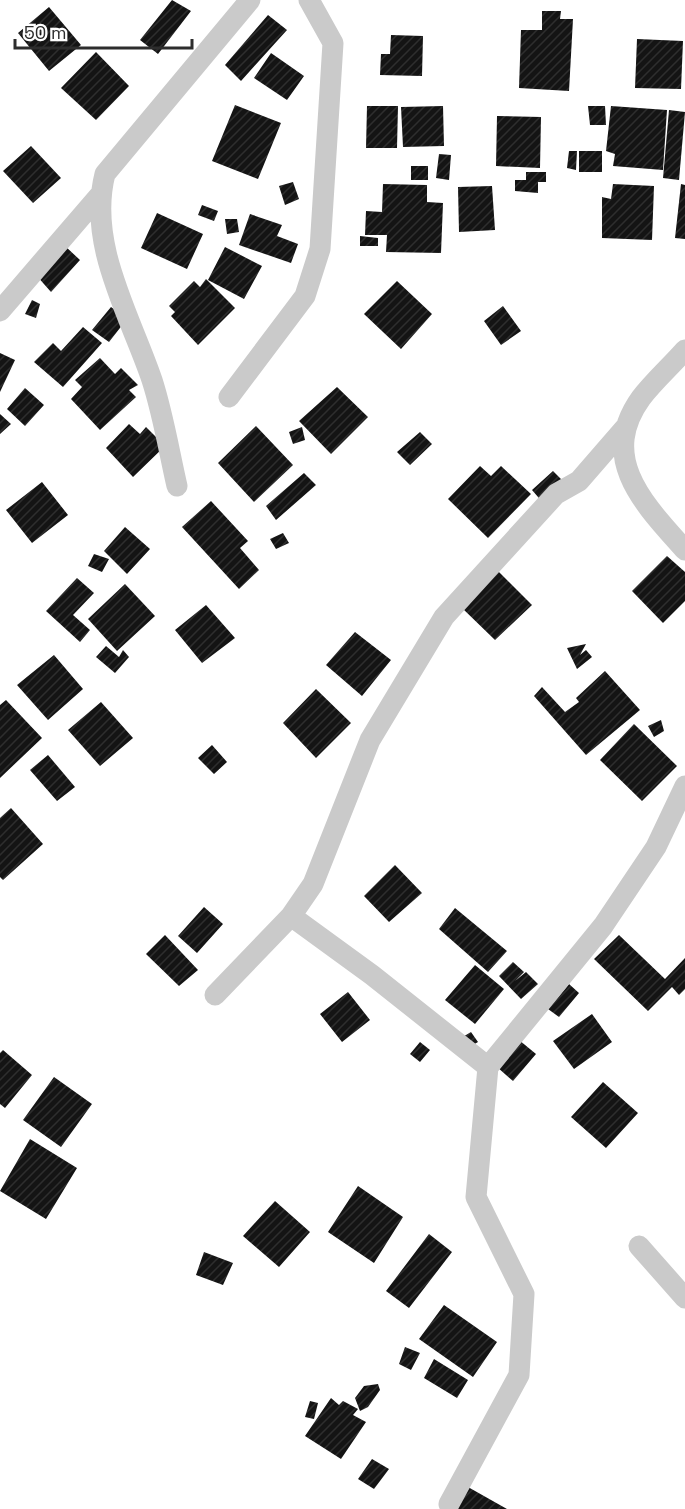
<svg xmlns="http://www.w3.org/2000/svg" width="685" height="1509" viewBox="0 0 685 1509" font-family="'Space Grotesk',sans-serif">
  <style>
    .building { fill: url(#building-hatch) }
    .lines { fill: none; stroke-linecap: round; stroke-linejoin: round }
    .minor { stroke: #cacaca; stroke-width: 21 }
  </style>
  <defs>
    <pattern id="building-hatch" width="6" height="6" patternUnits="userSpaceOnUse" patternTransform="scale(1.5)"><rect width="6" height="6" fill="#141414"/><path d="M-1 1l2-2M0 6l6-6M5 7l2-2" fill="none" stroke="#2e2e2e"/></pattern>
  </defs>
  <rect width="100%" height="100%" fill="#fff"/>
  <path class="building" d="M172 0 191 11 158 54 140 40Z
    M49 7 81 45 49 71 18 33Z
    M542 11H561L560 19H573L569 91 519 88 521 30H542Z
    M268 15 287 30 241 81 225 65Z
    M391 35 423 36 422 76 380 75 381 54H390Z
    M637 39 683 41 681 89 635 88Z
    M96 52 129 86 96 120 61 88Z
    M271 53 304 76 287 100 254 78Z
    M235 105 281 123 258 179 212 161Z
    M367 106H398L397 148H366Z
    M443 106 444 146 403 147 401 107Z
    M588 106H605L606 125H590Z
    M611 106 667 110 663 170 613 166 615 154 606 151Z
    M669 110 685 112 679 180 663 178Z
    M497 116 541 117 540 168 496 166Z
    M31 146 61 178 33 203 3 171Z
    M569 151H577L576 170 567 168Z
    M579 151H602V172H579Z
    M439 154 451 155 449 180 436 178Z
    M411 166H428V180H411Z
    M526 172H546V182H538V193L515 191V180H526Z
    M293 182 299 199 285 205 279 186Z
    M383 184 427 185V202L443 203 441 253 386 252 387 235H365L366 211 382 212Z
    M613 184 654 186 652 240 602 238V197L611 199Z
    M681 184 685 185V239L675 238Z
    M492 186 495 230 459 232 458 187Z
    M202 205 218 211 214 221 198 215Z
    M157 213 203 234 187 269 141 248Z
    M250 214 282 225 277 236 298 244 291 263 239 245Z
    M225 219H237L239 232 227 234Z
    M360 236 378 238V246H360Z
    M65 246 80 260 51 292 36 275Z
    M225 247 262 266 244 299 208 280Z
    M206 279 235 308 198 345 171 316 175 312 169 306 194 281 200 287Z
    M397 281 432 314 401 349 364 314Z
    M32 300 40 304 36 318 25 314Z
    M503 306 521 331 501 345 484 321Z
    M111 307 127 319 109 342 92 330Z
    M83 327 102 343 63 387 34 362 53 343 61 351Z
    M0 353 15 360 0 392Z
    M100 358 115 374 121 368 138 385 129 390 136 397 100 430 71 399 82 387 75 380Z
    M337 387 368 417 331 454 299 421Z
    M25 388 44 405 25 426 7 409Z
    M0 414 11 424 0 434Z
    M129 424 140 434 146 427 165 446 133 477 106 448Z
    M256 426 293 465 254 502 218 463Z
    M302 427 305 440 293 444 289 432Z
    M420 432 432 444 410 465 397 452Z
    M480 466 491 476 501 466 531 494 488 538 448 499Z
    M553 471 565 483 544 504 532 490Z
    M304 473 316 485 276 520 266 506Z
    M42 482 68 515 32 543 6 510Z
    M211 501 248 541 240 548 259 570 239 589 182 527Z
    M125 527 150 549 127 574 104 551Z
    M283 533 289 543 276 549 270 539Z
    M94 554 109 559 102 572 88 566Z
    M667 556 685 572V601L663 623 632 591Z
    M497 570 532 605 495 640 461 607Z
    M77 578 94 593 73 615 90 630 80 642 46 611Z
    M125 584 155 616 117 651 88 619Z
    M206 605 235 638 202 663 175 630Z
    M355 632 391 660 362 696 326 665Z
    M586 644 580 655 586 650 592 657 577 669 567 648Z
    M106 646 119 657 123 650 129 657 115 673 96 657Z
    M54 655 83 689 48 720 17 685Z
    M605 671 640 710 586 755 534 696 542 687 565 712 579 702 576 698Z
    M316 689 351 723 316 758 283 723Z
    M6 700 42 738 0 778V705Z
    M101 702 133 738 100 766 68 730Z
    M661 720 664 731 654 737 648 726Z
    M634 724 677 766 642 801 600 760Z
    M212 745 227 762 214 774 198 758Z
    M48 755 75 787 57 801 30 770Z
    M11 808 43 844 3 880 0 877V818Z
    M395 865 422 893 389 922 364 896Z
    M204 907 223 924 197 953 178 936Z
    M455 908 507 951 488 972 439 929Z
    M165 935 198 970 179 986 146 954Z
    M619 935 665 979 685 958V989L679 995 672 987 648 1011 594 959Z
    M513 962 524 972 515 981 526 972 538 984 521 999 499 976Z
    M475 965 504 989 475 1024 445 1000Z
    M569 984 579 993 559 1017 548 1009Z
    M348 992 370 1020 342 1042 320 1014Z
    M592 1014 612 1042 574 1069 553 1041Z
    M471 1032 478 1042 468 1048 461 1038Z
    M519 1040 536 1054 513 1081 497 1067Z
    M420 1042 430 1050 420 1062 410 1054Z
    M3 1050 32 1075 5 1108 0 1104V1053Z
    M54 1077 92 1104 61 1147 23 1120Z
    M603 1082 638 1113 606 1148 571 1117Z
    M30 1139 77 1168 46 1219 0 1191Z
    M358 1186 403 1217 374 1263 328 1232Z
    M275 1201 310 1232 279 1267 243 1236Z
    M429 1234 452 1252 409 1308 386 1291Z
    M204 1252 233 1263 223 1285 196 1275Z
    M444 1305 497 1342 473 1377 419 1339Z
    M405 1347 420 1353 411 1370 399 1364Z
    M434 1359 468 1380 457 1398 424 1378Z
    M378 1384 380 1390 368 1407 360 1411 355 1398 364 1386Z
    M331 1398 339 1405 343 1401 358 1409 353 1415 366 1422 341 1459 305 1436Z
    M310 1401 318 1403 314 1419 305 1417Z
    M372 1459 389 1469 374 1489 358 1479Z
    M468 1487 507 1509H454Z"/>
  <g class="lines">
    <path class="minor" d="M0 311 99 196
      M685 350C671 366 654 381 641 398 597 459 646 506 685 550
      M229 397 305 296 320 249 333 43 309 0
      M177 486C169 451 163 414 152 380 130 315 87 244 105 174L250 0
      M291 916 372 975 488 1067
      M215 995 291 916 313 884 370 740 444 617 556 494 579 481 625 428
      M639 1246 685 1298
      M449 1504 519 1375 524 1294 476 1197 488 1067 603 926 656 847 685 786"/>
  </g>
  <path d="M15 39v9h177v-9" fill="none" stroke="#2d2d2d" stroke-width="3"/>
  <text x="24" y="39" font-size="18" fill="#2d2d2d" stroke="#ffffff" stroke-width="4.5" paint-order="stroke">50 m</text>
</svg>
